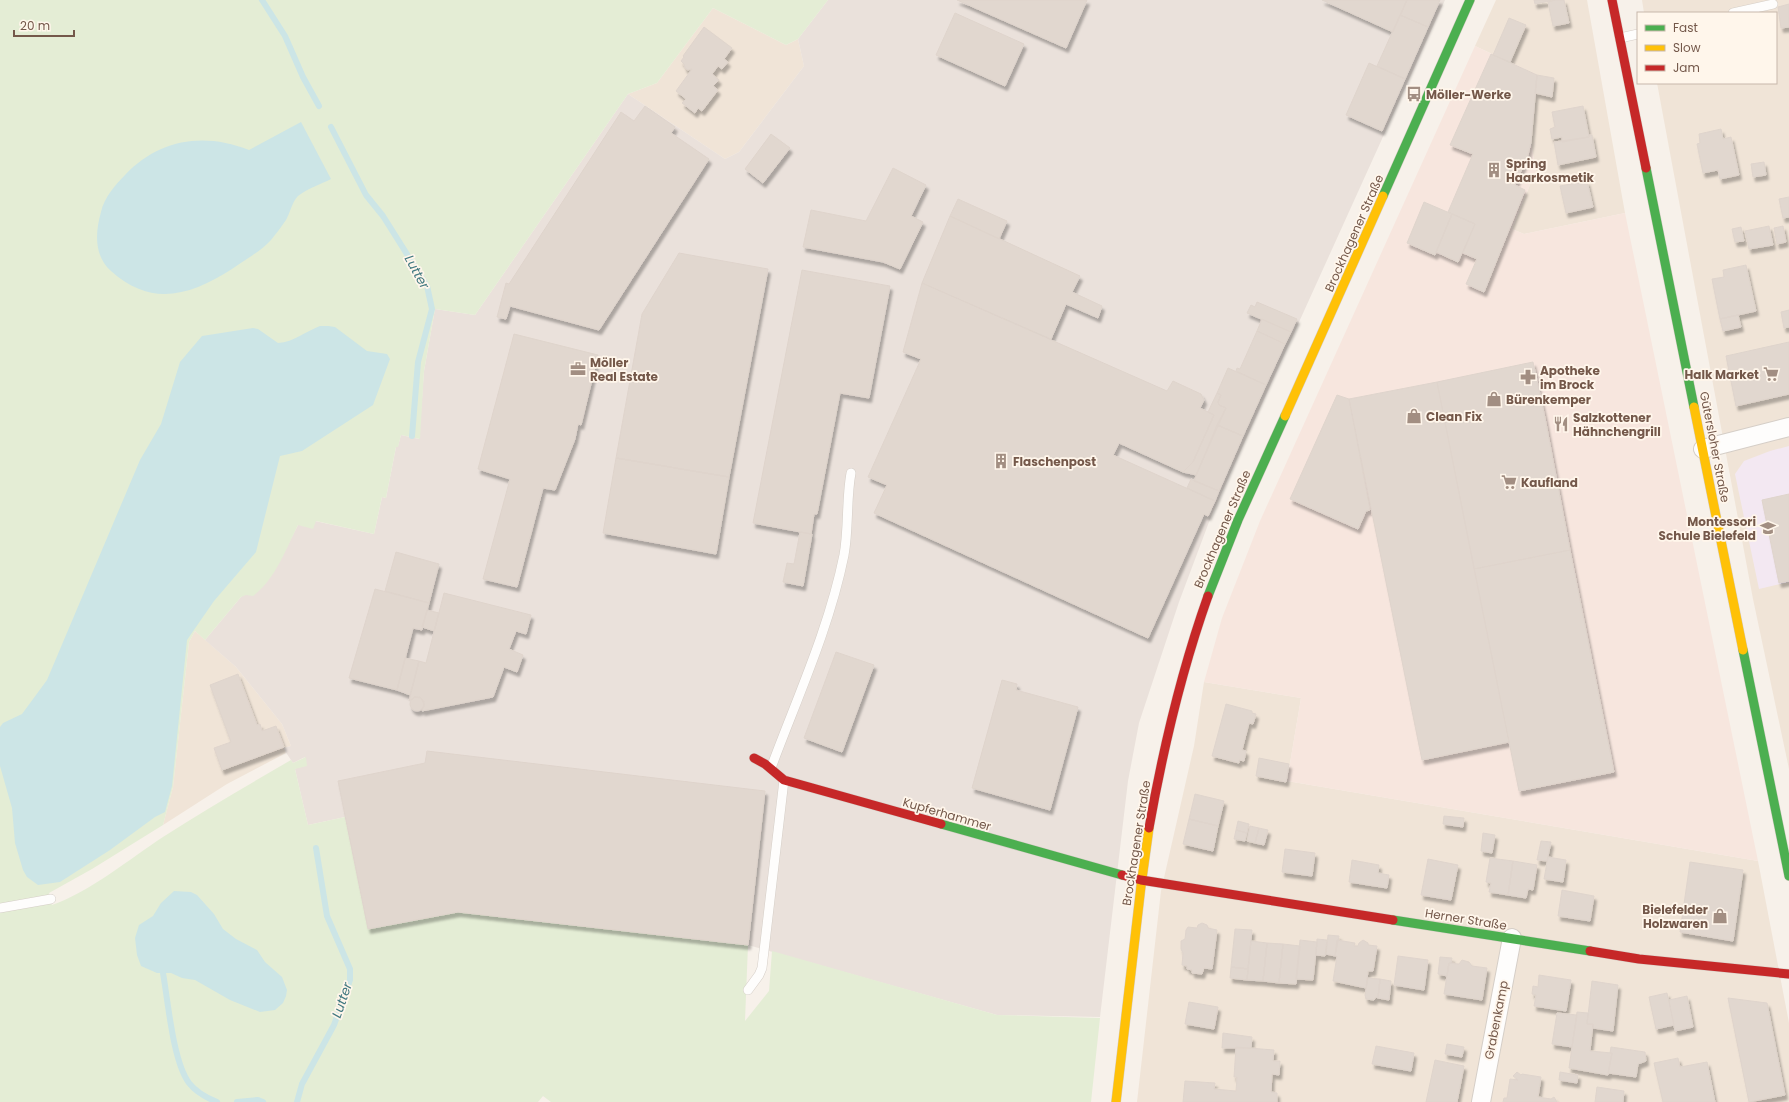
<svg xmlns="http://www.w3.org/2000/svg" width="1789" height="1102" viewBox="0 0 1789 1102" font-family="Poppins,sans-serif">
  <style>
    .residential { fill: #f0e4d7 }
    .commercial { fill: #f7e6de }
    .industrial { fill: #eae1db }
    .education { fill: #f3e8f2 }
    .green { fill: #e4edd5 }
    .water { fill: #cce5e6 }
    .lines { fill: none; stroke-linecap: round; stroke-linejoin: round }
    .stream { stroke: #cce5e6; stroke-width: 6 }
    .building { fill: #e1d7cf; stroke: #dfd4cc; filter: url(#shadow) }
    .lane-casing { stroke: #d5cec7; stroke-width: 10 }
    .street-casing { stroke: #d5cec7; stroke-width: 20 }
    .fast-casing { stroke: #d6cdc6; stroke-width: 10 }
    .slow-casing { stroke: #d6cdc6; stroke-width: 10 }
    .jam-casing { stroke: #d6cdc6; stroke-width: 10 }
    .lane { stroke: #fefdfc; stroke-width: 9 }
    .street { stroke: #fefdfc; stroke-width: 18 }
    .fast { stroke: #4caf50; stroke-width: 9 }
    .slow { stroke: #ffc107; stroke-width: 9 }
    .jam { stroke: #c62828; stroke-width: 9 }
    .labels { text-anchor: middle; dominant-baseline: central; stroke-width: 3.5; stroke-linejoin: round; paint-order: stroke }
    .poi-label { font-size: 12px; font-weight: bold; fill: #74584a; stroke: #fff6eb; text-anchor: start }
    .street-label { font-size: 12px; fill: #74584a; stroke: #fff6eb }
    .water-label { font-size: 13px; font-style: italic; fill: #417880; stroke: #fff6eb }
  </style>
  <defs>
    <filter id="shadow"><feDropShadow dx="2.5" dy="4.5" stdDeviation="1" flood-color="#0004"/></filter>
  </defs>
  <rect width="100%" height="100%" fill="#f7f1ea"/>
  <path class="residential" d="M1496 0H1587L1625 213 1524 234 1512 229 1536 170 1531 142 1537 75 1475 46Z
    M1642 0H1789V769L1753 599 1657 83H1776V13H1644Z
    M713 8 786 45 798 39 804 66 739 152 725 159 628 94 657 83Z
    M195 631 236 667 282 724 291 746 284 748 286 753 227 784 163 825 173 787 189 642Z
    M1204 682 1301 698 1287 781 1758 861 1789 1023V1102H1137L1161 891 1194 746Z"/>
  <path class="commercial" d="M1475 46 1537 75 1531 142 1536 170 1512 229 1524 234 1625 213 1758 861 1287 781 1301 698 1204 682 1222 618 1260 521Z"/>
  <path class="industrial" d="M828 0H1445L1212 514 1179 602 1139 723 1128 781 1100 1017 997 1015 748 945 458 912 368 929 345 817 308 825 295 769 305 757 293 763 283 748 291 746 282 724 236 667 205 640 241 597 277 566 298 525 315 521 374 534 382 497 386 498 396 447 398 446 401 435 419 439 424 371 435 309 475 315 628 94 725 159 739 152 804 66 798 39Z"/>
  <path class="education" d="M1789 446V582L1759 589 1735 474 1744 461 1770 451Z"/>
  <path class="green" d="M0 0H828L798 39 786 45 713 8 657 83 628 94 475 315 435 309 424 371 420 439 401 435 398 447H396L386 498 382 497 374 534 316 521 313 529 298 525C286 549 275 580 253 596L246 595 241 597 205 640 195 631 189 642 173 787 163 825 92 869 49 893 52 905C88 893 131 858 163 837 205 810 248 785 291 760L293 763 306 757 307 766 295 769 308 825 345 817 368 929 458 912 748 945 745 1021 769 991 772 951 997 1015 1100 1018 1091 1102H551L543 1096 538 1102H0Z"/>
  <path class="water" d="M301 122 331 179C321 184 307 189 298 196 292 202 290 213 286 220 281 227 276 234 271 240 261 251 245 260 232 269 191 295 152 308 111 271 94 256 95 233 101 212 104 198 115 185 125 175 159 139 204 132 249 150Z
    M320 326H328L335 327 367 351 387 354 390 359 373 405 302 451 280 456 256 552 214 601 187 640 172 786 165 812 155 817 110 850 60 882 38 885 27 877 23 870 15 843 12 808 0 766V727L3 723 22 714 47 680 140 460 161 424 180 362 202 336 253 328 258 329 278 343C294 342 306 331 320 326Z
    M174 891 191 892 197 895 214 914 223 929 236 939 257 950 265 962 282 977 287 990 286 996 283 1003 275 1010 260 1012 230 1000 195 980 182 978 171 973H157L141 966 137 955 135 938 139 925 153 916 161 903Z"/>
  <g class="lines">
    <path class="stream" d="M262 0 285 36 303 77 319 106
      M331 127 366 195 383 216 427 286 432 309 418 362 412 436
      M163 973C168 1001 173 1062 189 1083 196 1092 207 1098 217 1102
      M237 1102 258 1100 263 1102
      M297 1102 302 1084 334 1025 350 980V969L327 916 316 848"/>
  </g>
  <path class="building" d="M957 0H1087L1066 48Z
    M1322 0H1407L1393 32Z
    M1407 0H1440L1428 27 1400 15Z
    M1534 0H1555L1535 4Z
    M1555 0H1564L1569 23 1553 26 1548 2Z
    M1789 4V27L1781 28 1778 7Z
    M955 13 1024 44 1005 86 936 55Z
    M1400 15 1428 27 1405 79 1377 66Z
    M1509 18 1526 25 1510 62 1493 55Z
    M704 27 732 48 724 59 728 62 722 69 718 66 712 74 719 80 713 86 718 90 702 111 698 108 695 113 682 103 686 99 676 91 692 69 688 70 685 68 684 64 681 61 684 57 683 56Z
    M1491 54 1537 75 1531 142 1528 155 1515 185 1525 190 1484 292 1466 284 1477 259 1463 253 1475 224 1448 212 1473 154 1450 145Z
    M1369 63 1405 79 1382 131 1346 115Z
    M1537 75 1554 78 1552 97 1535 93Z
    M645 106 675 127 671 133 709 159 599 330 510 306 506 319 497 317 506 283 509 284 621 112 634 121Z
    M1583 106 1589 137 1562 142V137L1552 139 1550 129 1555 127 1552 112Z
    M1721 129 1723 139 1731 137 1739 175 1720 179 1718 170 1703 173 1697 144 1700 143 1699 134Z
    M771 134 790 148 763 183 745 169Z
    M1589 135H1592L1596 157 1558 165 1554 142 1589 137Z
    M1764 162 1766 175 1753 177 1751 164Z
    M893 168 926 185 911 216 923 222 900 269 883 262 803 247 811 210 866 221Z
    M1587 181 1593 207 1566 213 1560 186Z
    M1789 197V217L1783 218 1779 199Z
    M958 199 1007 221 999 239 950 216Z
    M1424 202 1452 214 1435 255 1407 243Z
    M1452 214 1475 224 1458 262 1436 252Z
    M950 216 1080 276 1072 292 1102 306 1098 318 1066 304 1051 339 922 283Z
    M1769 226 1773 245 1749 249 1745 231Z
    M1783 226 1786 242 1777 244 1774 228Z
    M1741 227 1744 241 1735 242 1732 229Z
    M679 253 768 269 729 477 616 458 642 314Z
    M1746 265 1756 311 1720 319 1712 279 1724 277 1723 270Z
    M802 270 890 286 869 398 840 393 817 514H814L811 534 753 523Z
    M922 283 1167 391 1173 381 1201 394 1204 400 1200 408 1214 415 1193 462 1183 472 1119 443 1113 455 1215 501 1208 516 1204 514 1148 638 874 513 887 485 868 477 921 359 903 352Z
    M1257 302 1297 319 1291 332 1247 313 1251 305 1255 307Z
    M1789 310V327L1784 328 1781 312Z
    M1738 315 1741 327 1723 331 1720 319Z
    M1262 319 1291 332 1285 344 1257 331Z
    M1257 331 1285 344 1266 385 1236 371 1237 368 1240 369Z
    M514 334 598 355 581 425 578 424 575 439 555 490 543 488 517 587 483 579 510 479 478 469Z
    M1789 342V394L1736 406 1726 356Z
    M1533 362 1545 418 1570 550 1474 569 1437 382Z
    M1228 368 1266 385 1243 436 1217 425 1226 408 1219 405 1218 402 1221 395 1217 393Z
    M1437 382 1509 742 1422 760 1349 399Z
    M1217 393 1221 395 1218 402 1219 405 1226 408 1196 475 1183 472 1193 462 1214 415 1208 412Z
    M1337 395 1349 399 1370 510 1366 511 1358 529 1290 499Z
    M1217 425 1243 436 1219 491 1194 481Z
    M616 458 729 477 716 554 603 533Z
    M1191 479 1219 491 1215 501 1187 488Z
    M1789 494V581L1779 583 1762 500Z
    M800 532 812 534 803 586 783 582 787 563 794 564Z
    M1570 550 1614 772 1519 791 1474 569Z
    M396 552 439 564 429 603 385 591Z
    M375 589 429 603 422 630 413 628 397 690 349 678Z
    M444 593 531 615 526 634 516 631 509 649 523 655 517 672 504 667 493 697 422 711 424 704 421 698 415 697 409 701 419 661 426 663Z
    M427 610 439 613 434 631 422 627Z
    M836 652 874 665 842 752 804 738Z
    M405 658 419 661 410 695 397 690Z
    M238 674 257 725 260 724 262 731 276 726 284 747 222 770 214 748 231 742 210 685Z
    M1002 680 1017 684 1016 690 1078 707 1050 810 972 788Z
    M410 704a7 7 0 1 1 14 0a7 7 0 1 1-14 0Z
    M1226 704 1252 711V713L1256 714 1253 724 1249 723 1242 750 1246 751 1244 761 1239 760V763L1212 756Z
    M427 751 765 791 748 945 458 912 368 929 338 781 425 763Z
    M1259 758 1289 764 1286 782 1256 776Z
    M1195 794 1224 801 1218 826 1189 819Z
    M1444 816 1464 818 1463 827 1443 824Z
    M1189 819 1218 826 1213 851 1183 844Z
    M1238 821 1249 824 1247 833 1236 830Z
    M1250 826 1259 828 1255 843 1247 841Z
    M1259 828 1268 830 1264 845 1255 843Z
    M1236 830 1247 833 1245 841 1234 839Z
    M1483 833 1495 835 1492 853 1481 851Z
    M1541 841 1551 842 1547 861 1537 860Z
    M1285 849 1315 853 1312 876 1282 872Z
    M1548 857 1566 860 1563 882 1544 879Z
    M1490 858 1513 861 1508 895 1489 892 1491 883 1486 882Z
    M1428 859 1458 865 1451 900 1421 895Z
    M1352 860 1379 865 1378 873 1389 875 1387 888 1349 882Z
    M1513 861 1537 865 1533 890 1528 889 1526 898 1508 895Z
    M1690 862 1743 870 1733 941 1680 932Z
    M1562 890 1594 896 1590 921 1558 916Z
    M1202 923 1207 925 1208 928 1217 930 1212 969 1204 968 1202 974 1192 973V970L1187 969V966L1182 965 1183 953 1181 949V941L1185 939 1186 930 1188 927 1197 928 1198 925Z
    M1235 929 1252 930 1248 969 1231 967Z
    M1328 935 1339 936 1335 956 1326 954Z
    M1317 939 1327 940 1325 956 1316 955Z
    M1300 940 1317 942 1313 980 1296 979Z
    M1337 940 1355 943 1354 946H1358L1359 943 1363 940 1368 943V945L1377 946 1373 971H1368L1366 988 1333 981 1337 956H1335Z
    M1251 941 1267 943 1263 981 1247 980Z
    M1267 943 1283 944 1279 983 1263 981Z
    M1283 944 1300 946 1296 984 1279 983Z
    M1398 956 1428 960 1424 990 1394 985Z
    M1440 957 1452 958 1451 963H1449L1447 976 1438 974Z
    M1462 960 1469 962 1472 966 1487 968 1482 1000 1444 994 1449 963 1459 964Z
    M1231 967 1248 969 1247 980 1230 978Z
    M1539 975 1571 980 1566 1011 1534 1006 1536 995 1532 994 1533 986 1538 987Z
    M1368 978 1380 979 1378 998 1376 997 1374 1000 1366 999 1365 995Z
    M1380 979 1391 981 1389 1000 1378 998Z
    M1592 981 1618 985 1613 1031 1593 1028V1024H1587Z
    M1667 993 1674 1025 1656 1029 1649 997Z
    M1687 996 1693 1027 1675 1031 1669 1000Z
    M1728 998 1767 1003 1785 1095 1749 1102Z
    M1189 1002 1218 1007 1214 1029 1185 1024Z
    M1577 1012 1588 1013 1587 1024H1593L1590 1051 1612 1053 1608 1075 1569 1068Z
    M1557 1013 1577 1015 1572 1047 1552 1044Z
    M1223 1033 1252 1037 1251 1048H1222Z
    M1447 1044 1464 1047 1462 1057 1445 1054Z
    M1376 1046 1414 1053 1411 1071 1372 1064Z
    M1236 1047 1274 1050 1273 1061H1280L1279 1075 1272 1074 1271 1092 1277 1093V1102H1183L1185 1081 1215 1083 1214 1089 1236 1091 1237 1077H1234Z
    M1611 1047 1645 1052 1646 1061 1638 1064 1636 1077 1608 1073 1612 1053H1610Z
    M1678 1058 1680 1067 1707 1062 1715 1102H1663L1654 1063Z
    M1435 1060 1464 1066 1457 1102H1426Z
    M1517 1072 1521 1075 1522 1074 1541 1077 1538 1097 1551 1099 1554 1097 1557 1102H1503L1504 1098H1507L1510 1079 1518 1080 1513 1076Z
    M1560 1072 1578 1075 1577 1083 1559 1080Z
    M1597 1087 1624 1091 1623 1102H1595Z"/>
  <g class="lines">
    <defs>
      <path id="lane" d="M1733 13 1773 4
        M1620 38 1638 34
        M771 768C797 698 829 629 844 555 849 528 846 500 851 473
        M0 908 51 899
        M748 990 759 975 762 968 784 780"/>
      <path id="street" d="M1703 449 1789 427
        M1481 1102 1512 938"/>
      <path id="fast" d="M1646 168 1694 407
        M1383 196 1470 0
        M1208 596 1238 520 1285 416
        M1743 650 1789 876
        M941 824 1122 875
        M1393 920 1590 951"/>
      <path id="slow" d="M1694 407 1743 650
        M1285 416 1383 196
        M1116 1102 1141 886 1149 828"/>
      <path id="jam" d="M1612 0 1646 168
        M754 758 765 764 784 780 941 824
        M1149 828C1163 749 1181 672 1208 596
        M1122 875 1141 880 1393 920
        M1590 951 1639 959 1789 974"/>
    </defs>
    <use href="#lane" class="lane-casing"/>
    <use href="#street" class="street-casing"/>
    <use href="#fast" class="fast-casing"/>
    <use href="#slow" class="slow-casing"/>
    <use href="#jam" class="jam-casing"/>
    <use href="#lane" class="lane"/>
    <use href="#street" class="street"/>
    <use href="#fast" class="fast"/>
    <use href="#slow" class="slow"/>
    <use href="#jam" class="jam"/>
  </g>
  <defs>
    <symbol id="bus-bare" viewBox="-9 -9 18 18"><path d="M-5-6H5V4H4V6H2V4H-2V6H-4V4H-5ZM-3.5-4V0h7V-4ZM-3.5 1.2v1.5H-2V1.2ZM2 1.2v1.5H3.5V1.2Z" fill="#a28e82" stroke="#fff6eb" stroke-width="2.5" paint-order="stroke"/></symbol>
    <symbol id="building-bare" viewBox="-9 -9 18 18"><path d="M-4-6H4V6H1V3H-1V6H-4ZM-2.5-4.3h1.7v1.8h-1.7ZM.8-4.3h1.7v1.8H.8ZM-2.5-1h1.7V.8h-1.7ZM.8-1h1.7V.8H.8Z" fill="#a28e82" stroke="#fff6eb" stroke-width="2.5" paint-order="stroke"/></symbol>
    <symbol id="office-bare" viewBox="-9 -9 18 18"><path d="M-6-3h4V-5.5h4V-3h4V5H-6ZM-1-4.5V-3h2v-1.5ZM-6 0V1H6V0Z" fill="#a28e82" stroke="#fff6eb" stroke-width="2.5" paint-order="stroke"/></symbol>
    <symbol id="supermarket-bare" viewBox="-9 -9 18 18"><path d="M-6-5.5h2.5l.6 2H6L4.5 2H-2.5L-4.4-4H-6ZM-1.5 3.2a1.3 1.3 0 1 0 .1 0ZM3 3.2a1.3 1.3 0 1 0 .1 0Z" fill="#a28e82" stroke="#fff6eb" stroke-width="2.5" paint-order="stroke"/></symbol>
    <symbol id="pharmacy-bare" viewBox="-9 -9 18 18"><path d="M-2-6h4v4h4v4h-4v4h-4v-4h-4v-4h4Z" fill="#a28e82" stroke="#fff6eb" stroke-width="2.5" paint-order="stroke"/></symbol>
    <symbol id="shop-bare" viewBox="-9 -9 18 18"><path d="M-5-2.5h2.3a2.7 3.5 0 0 1 5.4 0H5L5.5 6h-11ZM-1.5-2.5h3a1.5 2.3 0 0 0-3 0Z" fill="#a28e82" stroke="#fff6eb" stroke-width="2.5" paint-order="stroke"/></symbol>
    <symbol id="restaurant-bare" viewBox="-9 -9 18 18"><path d="M-5-6h1v4h1v-4h1v4h1v-4h1v5L-1.5 .5V6h-2V.5L-5-1ZM5-6V6H3V1.5H1.5Q1.5-4 5-6Z" fill="#a28e82" stroke="#fff6eb" stroke-width="2.5" paint-order="stroke"/></symbol>
    <symbol id="school-bare" viewBox="-9 -9 18 18"><path d="M0-5L7-2L0 1L-7-2ZM-4 1L0 2.5L4 1V4Q0 6-4 4Z" fill="#a28e82" stroke="#fff6eb" stroke-width="2.5" paint-order="stroke"/></symbol>
  </defs>
  <g fill-rule="evenodd">
    <use href="#bus-bare" x="1403" y="83" width="22" height="22"/>
    <use href="#building-bare" x="1483" y="159" width="22" height="22"/>
    <use href="#office-bare" x="567" y="358" width="22" height="22"/>
    <use href="#supermarket-bare" x="1760" y="363" width="22" height="22"/>
    <use href="#pharmacy-bare" x="1517" y="366" width="22" height="22"/>
    <use href="#shop-bare" x="1483" y="388" width="22" height="22"/>
    <use href="#shop-bare" x="1403" y="405" width="22" height="22"/>
    <use href="#restaurant-bare" x="1550" y="413" width="22" height="22"/>
    <use href="#building-bare" x="990" y="450" width="22" height="22"/>
    <use href="#supermarket-bare" x="1498" y="471" width="22" height="22"/>
    <use href="#school-bare" x="1757" y="517" width="22" height="22"/>
    <use href="#shop-bare" x="1709" y="905" width="22" height="22"/>
  </g>
  <g class="labels">
    <g class="poi-label">
      <text x="1426" y="94">Möller-Werke</text>
      <text x="1506" y="163">Spring<tspan x="1506" dy="14">Haarkosmetik</tspan></text>
      <text x="590" y="362">Möller<tspan x="590" dy="14">Real Estate</tspan></text>
      <text x="1540" y="370">Apotheke<tspan x="1540" dy="14">im Brock</tspan></text>
      <text x="1759" y="374" text-anchor="end">Halk Market</text>
      <text x="1506" y="399">Bürenkemper</text>
      <text x="1426" y="416">Clean Fix</text>
      <text x="1573" y="417">Salzkottener<tspan x="1573" dy="14">Hähnchengrill</tspan></text>
      <text x="1013" y="461">Flaschenpost</text>
      <text x="1521" y="482">Kaufland</text>
      <text x="1756" y="521" text-anchor="end">Montessori<tspan x="1756" dy="14">Schule Bielefeld</tspan></text>
      <text x="1708" y="909" text-anchor="end">Bielefelder<tspan x="1708" dy="14">Holzwaren</tspan></text>
    </g>
    <g class="street-label">
      <text transform="translate(1354 233) rotate(-66)">Brockhagener Straße</text>
      <text transform="translate(1715 447) rotate(79)">Gütersloher Straße</text>
      <text transform="translate(1222 529) rotate(-67)">Brockhagener Straße</text>
      <text transform="translate(947 814) rotate(16)">Kupferhammer</text>
      <text transform="translate(1136 843) rotate(-81)">Brockhagener Straße</text>
      <text transform="translate(1466 919) rotate(9)">Herner Straße</text>
      <text transform="translate(1496 1020) rotate(-79)">Grabenkamp</text>
    </g>
    <g class="water-label">
      <text transform="translate(417 272) rotate(61)">Lutter</text>
      <text transform="translate(342 1000) rotate(-71)">Lutter</text>
    </g>
  </g>
  <rect x="1637" y="12" width="140" height="72" fill="#fff6eb" stroke="#c7b7ab"/>
  <rect x="1645" y="25" width="20" height="6" fill="#4caf50" stroke="#c7b7ab"/>
  <text x="1673" y="32" font-size="12" fill="#74584a">Fast</text>
  <rect x="1645" y="45" width="20" height="6" fill="#ffc107" stroke="#c7b7ab"/>
  <text x="1673" y="52" font-size="12" fill="#74584a">Slow</text>
  <rect x="1645" y="65" width="20" height="6" fill="#c62828" stroke="#c7b7ab"/>
  <text x="1673" y="72" font-size="12" fill="#74584a">Jam</text>
  <path d="M14 30v6h60v-6" fill="none" stroke="#74584a" stroke-width="2"/>
  <text x="20" y="30" font-size="12" fill="#74584a" stroke="#fff6eb" stroke-width="3" paint-order="stroke">20 m</text>
</svg>
